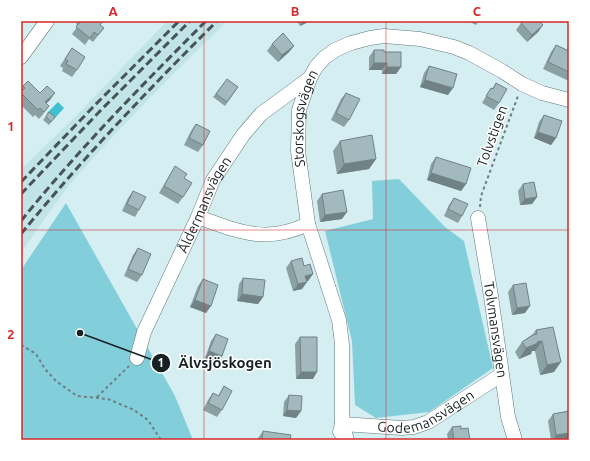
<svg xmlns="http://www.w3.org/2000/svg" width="590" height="461" viewBox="0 0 590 461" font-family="Ubuntu,sans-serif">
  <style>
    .built { fill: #c1e4e9 }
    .green { fill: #82cfdb }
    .water { fill: #3fbfd1 }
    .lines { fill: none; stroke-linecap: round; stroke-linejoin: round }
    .minor-casing { stroke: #61787c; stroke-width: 15 }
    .path { stroke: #6d7e81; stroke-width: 2; stroke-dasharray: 3 3; stroke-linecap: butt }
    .minor { stroke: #fff; stroke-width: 14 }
    .rail { stroke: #465456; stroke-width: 3; stroke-dasharray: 8 4; stroke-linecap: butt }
    .wall { fill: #8ba0a3 }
    .shaded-wall { fill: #718285 }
    .building { fill: #a2babe; stroke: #718285 }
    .grid { fill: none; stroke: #d62828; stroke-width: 1; stroke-opacity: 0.55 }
    .labels { text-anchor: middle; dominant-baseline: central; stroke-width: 3; stroke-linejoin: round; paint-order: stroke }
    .street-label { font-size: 14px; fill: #172122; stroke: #fff }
    .leader { fill: none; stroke: #172122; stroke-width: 1.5 }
    .callout-dot { fill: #172122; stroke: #fff; stroke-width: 1.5 }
    .mark-label { font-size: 12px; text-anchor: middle; font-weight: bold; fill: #fff }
    .callout-label { font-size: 15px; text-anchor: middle; font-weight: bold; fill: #172122; stroke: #fff; stroke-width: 3; stroke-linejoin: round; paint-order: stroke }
    .neatline { fill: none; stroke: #d62828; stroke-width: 1.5 }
    .grid-label { font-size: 13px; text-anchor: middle; font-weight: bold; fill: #d62828 }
  </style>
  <rect width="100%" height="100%" fill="#d4eef2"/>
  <path class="built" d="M167 21H227L171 76 114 135 69 185 40 225 21 253V169L77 115Z"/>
  <path class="green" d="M399 179 445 227 464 241 493 368 429 412 376 418 355 405 352 341 325 231 373 219 372 181Z
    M66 203 175 396 193 440H21V270Z"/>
  <path class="water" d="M58 102 64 108 54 119 47 113Z"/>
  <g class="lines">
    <defs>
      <g id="minor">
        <path d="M21 57 47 21"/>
        <path d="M198 217C240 232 265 244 308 224"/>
        <path id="s1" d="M478 218 491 296 508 417 515 440"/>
        <path id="s2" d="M137 358 144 332 198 217 213 180 243 135 261 114 310 78"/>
        <path id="s3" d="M340 432 342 424 402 428 414 427 428 422 439 415 501 375"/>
        <path id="s4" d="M347 440 342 424V344L339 320 308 224 298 151 299 110 310 78 316 67 324 58 335 50 351 43 370 38 384 36 420 39 454 47 469 53 502 71 522 84 542 93 569 100"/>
      </g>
    </defs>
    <use href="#minor" class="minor-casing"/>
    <path class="path" d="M480 207 481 196 518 96
      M21 347 23 346 36 354 45 369 56 381 77 396 108 399 134 410 148 420 161 440
      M97 397 129 366"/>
    <use href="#minor" class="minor"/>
    <path class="rail" d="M21 182 95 105 179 21
      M21 194 101 110 190 21
      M21 221C78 150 142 85 206 21
      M21 234C82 159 149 89 217 21"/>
  </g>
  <path class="wall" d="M78 21H103L100 25 104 28 93 42 89 39 85 45 72 34 78 26 76 24Z
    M297 21H310L300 26Z
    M468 21H479L476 25Z
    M521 23 543 25 538 32 527 42 516 30Z
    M272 44 294 46 289 52 278 62 267 51Z
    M556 45 569 51V81L543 69 551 52Z
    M72 48 77 70 72 77 62 71 63 68 60 66Z
    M374 50 384 52 401 67 396 74H382V70H369V57Z
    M429 66 448 95 420 87 424 73Z
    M227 79 238 87 225 106 213 97Z
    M496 83 499 103 494 110 482 103 491 88 492 89Z
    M23 86 40 93 50 100 46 103 49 106 44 113 39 119 35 115 33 117 21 105V89Z
    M346 93 349 120 344 127 331 120 341 99Z
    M544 115 556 138 551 145 534 138 539 122Z
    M46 116 55 117 49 125 43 120Z
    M196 124 203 145 198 152 184 145 191 131Z
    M340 141 376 159 369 169 337 174 333 151Z
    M436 157 466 184 461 191 427 180 431 164Z
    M175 166 184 178 183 197 178 204 159 193Z
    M523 184 537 197 532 204 520 205 518 191Z
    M133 191 139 210 135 217 122 211 128 198Z
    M322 194 342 219 320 222 317 201Z
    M454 198 462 216 458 223 444 216 449 205Z
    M138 248 142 275 137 282 124 276 133 255Z
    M291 261 304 266 313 274 308 281H307L302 289 293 291 286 268Z
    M243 278 263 297 258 304 237 301 239 284Z
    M203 279 206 313 190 307 198 286Z
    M513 285 525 313 512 315 508 292Z
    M553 327 554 372 540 375 535 351H532L531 354 519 359 515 352 522 342 533 334 536 330Z
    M216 334 222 356 217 363 205 358 211 341Z
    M300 337 313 379H296L295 344Z
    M224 386 222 410 217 417 203 410 208 400 213 393 218 396Z
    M289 395 301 411 296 418 283 416 284 402Z
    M569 411V438L568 439 562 440H551L548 421 553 414Z
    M452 427 461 429 470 440H448L447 434Z
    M263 431 290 440H258V438Z"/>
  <path class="shaded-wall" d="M304 21H310L300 26Z
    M543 25 538 32 527 42 532 35Z
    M294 46 289 52 278 62 282 55Z
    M374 63H387L382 70H369Z
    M387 67H401L396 74H382Z
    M425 80 453 88 448 95 420 87Z
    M55 93 50 100 40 109 45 102Z
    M538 132 556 138 551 145 534 138Z
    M376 159 369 169 337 174 344 164Z
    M431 173 466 184 461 191 427 180Z
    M537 197 532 204 520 205 525 199Z
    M347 212 342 219 320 222 325 215Z
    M313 274 308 281 300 283 305 276Z
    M307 282 302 289 293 291 298 284Z
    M242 294 263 297 258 304 237 301Z
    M195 300 211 306 206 313 190 307Z
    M530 306 525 313 512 315 517 308Z
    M542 341 535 351H532L531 354 519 359 526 348 537 342Z
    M209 351 222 356 217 363 205 358Z
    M561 362 554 372 540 375 547 365Z
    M301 372H317L313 379H296Z
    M287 410 301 411 296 418 283 416Z
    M569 433V438L568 439 562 440H553L556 435Z"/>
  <path class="building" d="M81 21H103L100 25 104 28 98 35 94 32 90 38 76 27Z
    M523 21H539L543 25 532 35 521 23Z
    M283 33 294 46 282 55 272 44Z
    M556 45 569 51V72L548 62Z
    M72 48 85 57 77 70 66 64 68 61 65 59Z
    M374 50H384V52H401V67H387V63H374Z
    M429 66 457 74 453 88 425 80Z
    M227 79 238 87 227 102 216 94Z
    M28 81 40 93 47 86 55 93 45 102 49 106 44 112 40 108 38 110 21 93V92L25 88 23 86Z
    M496 83 507 89 499 103 486 96 491 88 493 89Z
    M346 93 360 99 349 120 336 113Z
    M49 112 55 117 51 122 46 116Z
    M544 115 562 121 556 138 538 132Z
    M196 124 210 131 203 145 189 138Z
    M372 135 376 159 344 164 340 141Z
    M436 157 471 168 466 184 431 173Z
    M175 166 187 174 184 178 192 183 183 197 164 186Z
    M534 182 537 197 525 199 523 184Z
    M343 190 347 212 325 215 322 194Z
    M133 191 146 197 139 210 127 204Z
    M454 198 468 204 462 216 448 209Z
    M138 248 151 254 142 275 128 269Z
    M302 258 304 266 310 264 313 274 305 276 307 282 298 284 291 261Z
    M243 278 265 280 263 297 242 294Z
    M203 279 218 285 211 306 195 300Z
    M526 283 530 306 517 308 513 285Z
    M553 327 561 362 547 365 542 341 537 342 538 343 526 348 522 342 533 335 537 334 536 330Z
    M216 334 228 339 222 356 209 351Z
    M300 337H317V372H301Z
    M224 386 232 391 222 410 208 403 213 393 219 396Z
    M289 395 302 396 301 411 287 410Z
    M569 411V433L556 435 553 414Z
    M461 426V429L468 428 470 440H454L452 427Z
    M263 431 291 435 290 440H262Z"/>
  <path class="grid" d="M204 21V440M386 21V440M21 230H569"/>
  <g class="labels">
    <g class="street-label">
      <text stroke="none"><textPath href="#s4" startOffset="329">Storskogsvägen</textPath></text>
      <text transform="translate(492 136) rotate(-70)">Tolvstigen</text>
      <text stroke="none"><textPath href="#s2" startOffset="168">Åldermansvägen</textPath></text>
      <text stroke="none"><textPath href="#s1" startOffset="113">Tolvmansvägen</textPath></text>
      <text stroke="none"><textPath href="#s3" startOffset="96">Godemansvägen</textPath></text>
    </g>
  </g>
  <path class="leader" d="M80 333L161 363"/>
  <g class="callout-dot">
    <circle cx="80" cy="333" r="4"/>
    <circle cx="161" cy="363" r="10"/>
  </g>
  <g class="mark-label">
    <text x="161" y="367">1</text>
  </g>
  <g class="callout-label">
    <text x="225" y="368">Älvsjöskogen</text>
  </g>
  <rect width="590" height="461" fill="none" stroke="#ffffff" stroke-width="44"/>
  <rect x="22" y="22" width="546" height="417" class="neatline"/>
  <g class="grid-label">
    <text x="113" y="16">A</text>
    <text x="295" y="16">B</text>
    <text x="477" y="16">C</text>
    <text x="11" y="131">1</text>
    <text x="11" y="339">2</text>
  </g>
</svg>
